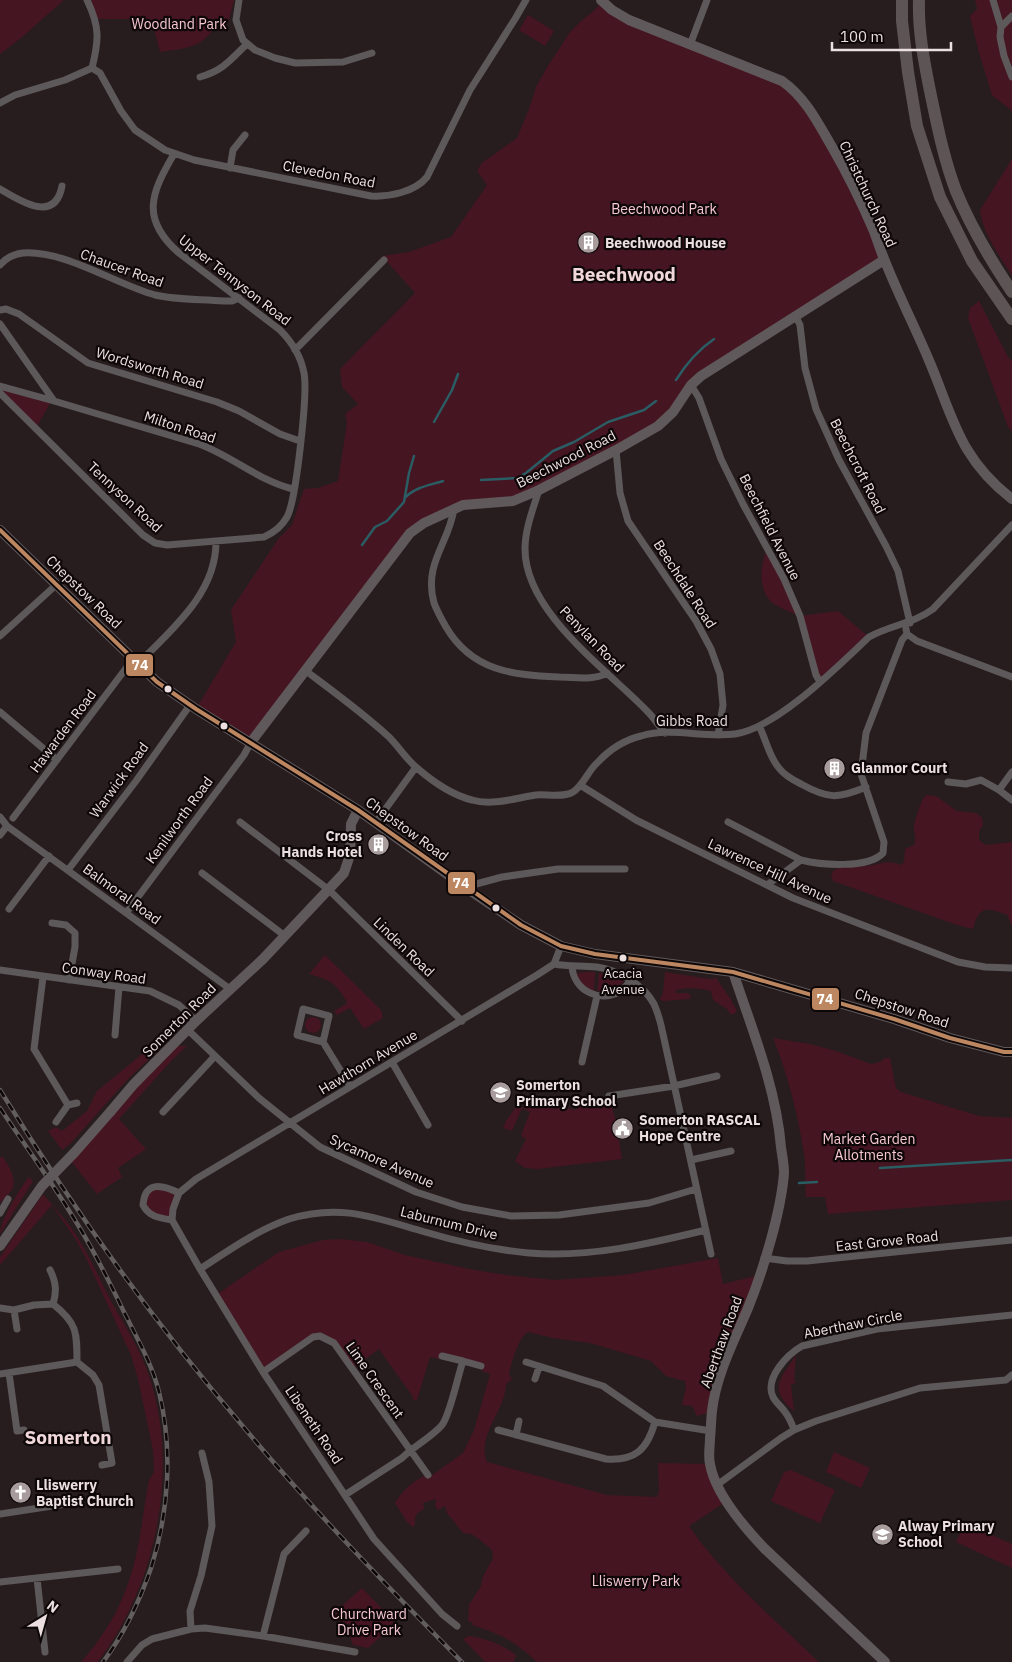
<svg xmlns="http://www.w3.org/2000/svg" width="1012" height="1662" viewBox="0 0 1012 1662" font-family="'IBM Plex Sans',sans-serif">
  <style>
    .green { fill: #451522 }
    .lines { fill: none; stroke-linecap: round; stroke-linejoin: round }
    .stream { stroke: #2a5d64; stroke-width: 2.5 }
    .street { stroke: #5d5859; stroke-width: 7 }
    .secondary { stroke: #60595b; stroke-width: 10 }
    .highway { stroke: #5d5456; stroke-width: 12 }
    .rail-casing { stroke: #625d5e; stroke-width: 4.5 }
    .rail { stroke: #0e0708; stroke-width: 2.5; stroke-dasharray: 8; stroke-linecap: butt }
    .secondary-bridge { stroke: #60595b; stroke-width: 10 }
    .bus-1-casing { stroke: #0e0708; stroke-width: 8 }
    .bus-1 { stroke: #bb8660; stroke-width: 4 }
    .bus-dot { fill: #ecdfe0; stroke: #0e0708; stroke-width: 2 }
    .labels { text-anchor: middle; dominant-baseline: central; stroke-width: 4.5; stroke-linejoin: round; paint-order: stroke }
    .bus-label { font-size: 13px; fill: #ecdfe0; stroke: #0e0708 }
    .park-label { font-size: 14px; fill: #f6c8d0; stroke: #0e0708 }
    .street-label { font-size: 14px; fill: #ecdfe0; stroke: #0e0708 }
    .poi-label { font-size: 14px; font-weight: bold; fill: #ecdfe0; stroke: #0e0708; text-anchor: start }
    .district-label { font-size: 19px; font-weight: bold; fill: #f0d7da; stroke: #0e0708 }
    .line-badge { stroke: #0e0708; stroke-width: 2 }
    .badge-label { font-size: 14px; text-anchor: middle; font-weight: bold; fill: #fff }
  </style>
  <rect width="100%" height="100%" fill="#271d1f"/>
  <path class="green" d="M0 0H64L21 38 0 54Z
    M87 0H234L229 20C217 23 211 34 202 41 191 49 173 50 160 52L155 33 149 19H95Z
    M975 0H1012V111L992 95 979 53 970 16 977 9Z
    M602 1 612 10 782 81 814 116 884 260 713 368 658 426 513 501 473 503 424 523 251 742 196 709 236 642 231 610 279 538 292 525 304 489 318 488 338 481 347 423 345 414 358 404 342 387 340 369 415 293 382 256 409 252 451 237 487 185 477 171 482 163 517 138 529 109 536 87 546 69 570 32 581 21 595 10Z
    M528 15 554 31 545 46 519 30Z
    M1012 159V276C1000 256 982 233 980 210Z
    M979 301 1008 357 1012 361V431L1008 427 968 318 970 308Z
    M0 386 52 400 36 428 0 393Z
    M767 549 800 616 838 611 869 637 820 682 800 616C792 613 782 609 774 604 757 592 760 565 767 549Z
    M926 795 936 796 957 811 976 813 982 818 983 825 979 832V840L985 845 1012 842V926L1007 915C986 907 979 906 973 929L957 925 833 881 831 875 834 870C845 865 855 868 866 866 881 865 885 859 901 865L904 862 905 849 914 845C917 838 913 832 914 825 916 818 921 799 926 795Z
    M325 955 381 1010 383 1018 364 1029 350 1008 337 1015 334 1011 346 1004 347 1002C334 981 332 981 309 974Z
    M584 972H595L594 992 581 983 576 974Z
    M665 972 710 979 716 978 730 998 737 1011 734 1014H730L727 1009 713 1000 711 991C699 988 688 987 676 990V993H688L691 996 690 999 663 1001 660 999 663 993Z
    M599 973 607 974 624 981C618 991 608 991 597 991Z
    M305 1025a8 8 0 1 1 16 0a8 8 0 1 1-16 0Z
    M773 1038 810 1044 836 1051 871 1064 880 1062 885 1058H890L896 1088 901 1092 979 1116 1012 1118V1200L828 1214 825 1197H806C805 1183 806 1168 804 1154 798 1115 788 1075 773 1038Z
    M156 1040 160 1044 163 1041 166 1043 128 1079 70 1144 62 1150 48 1131 56 1127 62 1131 87 1111 97 1091 152 1046Z
    M177 1046H187L171 1061 119 1119 146 1149 118 1168 122 1177 97 1194 71 1161 126 1098Z
    M609 1096 616 1122 622 1159 537 1169 525 1168 515 1161 526 1139 524 1137 521 1141 523 1136 521 1135 530 1112 522 1108 512 1131 503 1128 506 1121 515 1108 551 1105 576 1110 578 1100Z
    M2 1156C8 1164 19 1181 11 1191 8 1195 3 1199 0 1203V1158Z
    M29 1177 33 1181 0 1234C0 1220 20 1188 29 1177Z
    M151 1188 179 1193 172 1220 153 1216 144 1200Z
    M43 1194C52 1204 61 1215 70 1226 86 1248 97 1274 110 1299 123 1323 139 1347 148 1373 181 1466 157 1584 98 1662H81C100 1641 118 1613 127 1586 140 1552 142 1515 149 1480L154 1472 153 1450 138 1379 131 1355 87 1260 76 1240 52 1205 0 1265V1257Z
    M340 1239 367 1242 405 1255 469 1269 506 1275 555 1280 624 1275 718 1258 723 1284 759 1275 711 1412 697 1416 692 1406 682 1405 686 1387 685 1381 666 1376 651 1361 590 1343 553 1338 528 1332C518 1338 512 1362 509 1374L512 1379 506 1384C506 1410 476 1435 487 1462L607 1495 657 1497 659 1491 658 1463 709 1464 727 1501 689 1526C725 1578 774 1619 819 1662H537C514 1641 501 1634 472 1625L473 1623 468 1621 469 1605 481 1586 482 1579 493 1558 492 1550 479 1539 471 1534 463 1533 447 1513 445 1506 438 1510 435 1506 436 1499 423 1503 424 1509C416 1513 414 1517 415 1525L413 1527 407 1522 395 1503C403 1490 411 1483 424 1476L428 1478 463 1453 474 1430 490 1374 482 1371 481 1366 442 1356 439 1359 430 1357 417 1400H413V1397L379 1349 353 1368 343 1353 320 1336 263 1372 216 1295 279 1252 323 1240Z
    M796 1355 794 1379 796 1383 791 1384 794 1411C767 1389 781 1378 796 1355Z
    M834 1452 870 1468 861 1488 826 1472Z
    M791 1470 835 1490 820 1523 771 1501 784 1472Z
    M965 1523 1012 1544V1568L956 1542Z
    M362 1588 396 1623 368 1648 353 1645 350 1637V1625L334 1620 335 1612Z
    M469 1636C488 1639 501 1644 516 1655L514 1662H485L463 1639Z"/>
  <g class="lines">
    <path class="stream" d="M676 380C686 364 698 350 714 339
      M434 422 452 390 458 374
      M481 480 517 478 526 473 553 451 574 442 608 422 644 410 656 401
      M406 497C415 487 431 485 443 481
      M362 545 375 527 387 521 404 502 409 473 414 456
      M880 1168 1012 1160
      M799 1183 817 1182"/>
    <path class="street" d="M87 0C100 27 99 40 92 68
      M239 0 236 20 243 40 255 50 275 58 295 63 343 62 372 53
      M993 0 1001 27 1000 37 1004 56 1012 77
      M1001 27 1012 16
      M690 45 707 0
      M92 68 100 73 121 111 135 130 165 150 194 160 371 196C389 197 415 192 427 177L470 90 515 19 526 0
      M200 77C224 70 230 60 247 44
      M0 103 15 95 65 80 92 68
      M230 168 233 150 245 135
      M0 189C20 201 55 224 62 186
      M0 265C6 258 14 254 23 253 65 250 115 284 155 295 176 300 201 299 224 301H232L239 298
      M0 310 6 309 19 314 88 363 217 402 239 411 280 434 300 441
      M796 317 800 325 805 368 816 409 839 460 886 546 898 571 910 623
      M0 324 54 401 199 444C232 456 259 481 293 489
      M295 350 384 260
      M691 385 699 398 721 459 743 504 784 579 800 616 816 675 820 682
      M0 386 54 401
      M0 393 143 535 155 543 167 545 264 537C273 533 282 526 287 517 296 501 308 393 304 373 301 357 292 342 280 330L179 253C140 219 151 193 174 154
      M616 450 620 493 628 521 696 621 711 649 720 674 723 705 718 735
      M539 490C533 509 525 529 525 549 525 613 608 670 648 712 654 718 659 726 665 733
      M454 508C450 542 423 563 434 603 437 611 442 620 446 627 472 671 512 675 559 677 575 677 593 681 607 673
      M906 629 907 634 917 641 1012 677
      M0 636 56 585
      M138 664C171 630 216 594 216 542
      M306 671C334 692 363 713 389 737 399 747 406 759 417 768 432 781 452 795 472 800 492 806 516 798 536 795 547 794 563 798 573 792 583 786 588 771 597 763 609 750 624 740 641 736 671 727 705 738 735 734 777 728 838 666 869 637 890 625 913 624 933 609L1012 525
      M0 712 57 760
      M759 726C766 739 769 757 779 768 784 775 793 780 801 784 828 799 838 799 866 787
      M948 782 966 784 981 780 999 790 1012 800
      M580 785 636 820 793 898 958 962 985 967 1012 968
      M999 790 1012 772
      M0 817 7 826 230 989
      M13 818 133 659
      M240 822 329 890 462 1021
      M376 822 416 767
      M728 822 801 860
      M0 835 7 826
      M68 870 136 781 190 705
      M202 873 285 936
      M767 885 801 860C821 865 868 869 883 853L884 842 861 774 866 733 902 640 907 634
      M465 887 502 877 558 869H625
      M9 909 49 856
      M126 913 244 755 251 742
      M52 923 66 925 75 933V947L69 980
      M554 964C569 967 583 965 597 967 618 970 644 985 654 1004 658 1013 661 1024 663 1034L711 1254
      M572 967C574 990 599 1003 619 992 624 989 627 985 630 981
      M0 970 150 991 179 1005 196 1021
      M43 977 34 1049 68 1105 56 1122
      M187 1029 259 1098 320 1147 416 1192 462 1207 511 1216 559 1215 649 1203 696 1189
      M115 1035 119 987
      M323 1042 329 1016 303 1009 297 1035 323 1042 350 1086
      M392 1062 428 1125
      M582 1062 597 996
      M609 1096 674 1086 717 1076
      M68 1105 77 1103
      M163 1112 215 1056
      M691 1160 731 1151
      M179 1193 173 1209 172 1220C160 1218 149 1217 143 1205 145 1180 163 1185 179 1193L196 1179 537 975 554 964 561 946
      M0 1213 8 1199
      M172 1220 200 1269 263 1372 374 1539 442 1614 457 1626
      M764 1258 787 1261H807L1012 1240
      M200 1269C228 1251 257 1230 289 1219 341 1203 376 1218 425 1232 459 1242 495 1250 529 1253 589 1258 648 1244 706 1230
      M50 1270C56 1282 57 1291 53 1304
      M0 1308 14 1310 34 1305 53 1304C77 1323 77 1332 77 1362
      M14 1310 17 1329
      M442 1356 463 1361
      M77 1362 93 1375 99 1385 112 1463 102 1465
      M526 1362 603 1386 655 1422 711 1431
      M263 1372 313 1337 320 1336 334 1343 428 1475
      M9 1373 17 1431 24 1430
      M0 1374 77 1362
      M535 1379 539 1367
      M498 1430 606 1459C635 1461 647 1450 655 1422
      M794 1430C792 1424 789 1417 785 1412 781 1406 776 1403 773 1397 764 1378 788 1354 802 1346L877 1329 1012 1315
      M516 1435 519 1421
      M717 1485 781 1438 794 1430 816 1421 920 1388 1006 1380 1012 1375
      M345 1495 402 1458C414 1446 432 1437 442 1425 450 1415 458 1375 463 1361L481 1366
      M0 1514 78 1502
      M37 1578 45 1652
      M0 1582 118 1569
      M191 1629 190 1611 201 1576 212 1526 209 1482 202 1453
      M263 1636 284 1554 306 1531
      M127 1662 142 1645 152 1639 191 1629 205 1628 263 1636 355 1652"/>
    <path class="secondary" d="M601 0 612 10 629 20 782 81C806 98 818 123 832 147 847 173 861 201 873 229 877 239 880 250 885 261 898 294 914 325 928 358 953 416 958 457 1012 499
      M0 530 157 682 196 709 358 810 465 887 521 925 561 946 595 954 733 972 894 1019 950 1038 1004 1052H1012
      M251 742 410 533 424 523 463 505 513 501 539 490 616 450 658 426 673 412 691 385 701 376 884 260
      M733 972C752 1029 776 1087 781 1147 782 1155 784 1164 784 1173 781 1212 763 1271 748 1308 734 1341 716 1375 712 1411 711 1420 711 1429 710 1438 710 1446 708 1456 710 1464 715 1494 744 1527 765 1549L885 1662
      M111 1111 133 1085 196 1021 263 959 344 873 350 855 351 824 358 810"/>
    <path class="highway" d="M902 0V21L908 72 917 126 940 197 972 261 1012 319
      M919 0C918 31 924 61 930 91 937 124 944 160 956 191 971 228 990 259 1012 292"/>
    <defs>
      <path id="rail" d="M0 1090C72 1207 152 1320 241 1424 310 1507 386 1585 462 1662
        M0 1108C26 1147 54 1185 78 1225 95 1253 110 1283 124 1312 137 1338 152 1364 159 1392 173 1449 169 1512 151 1568 140 1600 124 1634 103 1662"/>
    </defs>
    <use href="#rail" class="rail-casing"/>
    <use href="#rail" class="rail"/>
    <path class="secondary-bridge" d="M0 1246 42 1186 75 1152 111 1111"/>
    <defs>
      <path id="bus-1" d="M0 530 157 682 196 709 358 810 521 925 561 946 595 954 733 972 894 1019 950 1038 1004 1052H1012"/>
    </defs>
    <use href="#bus-1" class="bus-1-casing"/>
    <use href="#bus-1" class="bus-1"/>
  </g>
  <defs>
    <symbol id="building-disc" viewBox="-11 -11 22 22"><circle r="9.5" fill="#a79b9c" stroke="#0e0708"/><path d="M-4-6H4V6H1V3H-1V6H-4ZM-2.5-4.3h1.7v1.8h-1.7ZM.8-4.3h1.7v1.8H.8ZM-2.5-1h1.7V.8h-1.7ZM.8-1h1.7V.8H.8Z" fill="#fff"/></symbol>
    <symbol id="school-disc" viewBox="-11 -11 22 22"><circle r="9.5" fill="#a79b9c" stroke="#0e0708"/><path d="M0-5L7-2L0 1L-7-2ZM-4 1L0 2.5L4 1V4Q0 6-4 4Z" fill="#fff"/></symbol>
    <symbol id="civic-disc" viewBox="-11 -11 22 22"><circle r="9.5" fill="#a79b9c" stroke="#0e0708"/><path d="M-.6-6.5H3V-4.5H.6V-3L4-1V1h2V6H-6V1h2V-1L-.6-3ZM-1.2 2.5V6h2.4V2.5Z" fill="#fff"/></symbol>
    <symbol id="church-disc" viewBox="-11 -11 22 22"><circle r="9.5" fill="#a79b9c" stroke="#0e0708"/><path d="M-1.2-6h2.4v3.5h3.3v2.4h-3.3V6h-2.4V-.1h-3.3v-2.4h3.3Z" fill="#fff"/></symbol>
  </defs>
  <g fill-rule="evenodd">
    <use href="#building-disc" x="576" y="230" width="25" height="25"/>
    <use href="#building-disc" x="822" y="756" width="25" height="25"/>
    <use href="#building-disc" x="366" y="832" width="25" height="25"/>
    <use href="#school-disc" x="488" y="1080" width="25" height="25"/>
    <use href="#civic-disc" x="610" y="1116" width="25" height="25"/>
    <use href="#church-disc" x="8" y="1480" width="25" height="25"/>
    <use href="#school-disc" x="870" y="1522" width="25" height="25"/>
  </g>
  <g class="bus-dot">
    <circle cx="168" cy="689" r="4.5"/>
    <circle cx="224" cy="726" r="4.5"/>
    <circle cx="496" cy="908" r="4.5"/>
    <circle cx="623" cy="958" r="4.5"/>
  </g>
  <g class="labels">
    <g class="bus-label">
      <text x="623" y="973">Acacia<tspan x="623" dy="16">Avenue</tspan></text>
    </g>
    <g class="park-label">
      <text x="179" y="24">Woodland Park</text>
      <text x="664" y="209">Beechwood Park</text>
      <text x="869" y="1139">Market Garden<tspan x="869" dy="16">Allotments</tspan></text>
      <text x="636" y="1581">Lliswerry Park</text>
      <text x="369" y="1614">Churchward<tspan x="369" dy="16">Drive Park</tspan></text>
    </g>
    <g class="street-label">
      <text transform="translate(329 174) rotate(11)">Clevedon Road</text>
      <text transform="translate(868 194) rotate(65)">Christchurch Road</text>
      <text transform="translate(122 268) rotate(20)">Chaucer Road</text>
      <text transform="translate(235 280) rotate(38)">Upper Tennyson Road</text>
      <text transform="translate(150 368) rotate(17)">Wordsworth Road</text>
      <text transform="translate(180 427) rotate(18)">Milton Road</text>
      <text transform="translate(566 459) rotate(-27)">Beechwood Road</text>
      <text transform="translate(858 466) rotate(63)">Beechcroft Road</text>
      <text transform="translate(125 497) rotate(43)">Tennyson Road</text>
      <text transform="translate(770 527) rotate(63)">Beechfield Avenue</text>
      <text transform="translate(685 584) rotate(57)">Beechdale Road</text>
      <text transform="translate(84 592) rotate(44)">Chepstow Road</text>
      <text transform="translate(592 639) rotate(46)">Penylan Road</text>
      <text x="692" y="721">Gibbs Road</text>
      <text transform="translate(63 731) rotate(-53)">Hawarden Road</text>
      <text transform="translate(119 780) rotate(-54)">Warwick Road</text>
      <text transform="translate(179 820) rotate(-54)">Kenilworth Road</text>
      <text transform="translate(407 829) rotate(36)">Chepstow Road</text>
      <text transform="translate(770 871) rotate(25)">Lawrence Hill Avenue</text>
      <text transform="translate(122 894) rotate(36)">Balmoral Road</text>
      <text transform="translate(404 947) rotate(44)">Linden Road</text>
      <text transform="translate(104 973) rotate(8)">Conway Road</text>
      <text transform="translate(902 1008) rotate(18)">Chepstow Road</text>
      <text transform="translate(179 1020) rotate(-45)">Somerton Road</text>
      <text transform="translate(368 1062) rotate(-31)">Hawthorn Avenue</text>
      <text transform="translate(382 1161) rotate(24)">Sycamore Avenue</text>
      <text transform="translate(449 1223) rotate(14)">Laburnum Drive</text>
      <text transform="translate(887 1241) rotate(-6)">East Grove Road</text>
      <text transform="translate(853 1324) rotate(-11)">Aberthaw Circle</text>
      <text transform="translate(721 1342) rotate(-70)">Aberthaw Road</text>
      <text transform="translate(375 1380) rotate(55)">Lime Crescent</text>
      <text transform="translate(314 1425) rotate(56)">Libeneth Road</text>
    </g>
    <g class="poi-label">
      <text x="605" y="243">Beechwood House</text>
      <text x="851" y="768">Glanmor Court</text>
      <text x="362" y="836" text-anchor="end">Cross<tspan x="362" dy="16">Hands Hotel</tspan></text>
      <text x="516" y="1085">Somerton<tspan x="516" dy="16">Primary School</tspan></text>
      <text x="639" y="1120">Somerton RASCAL<tspan x="639" dy="16">Hope Centre</tspan></text>
      <text x="36" y="1485">Lliswerry<tspan x="36" dy="16">Baptist Church</tspan></text>
      <text x="898" y="1526">Alway Primary<tspan x="898" dy="16">School</tspan></text>
    </g>
    <g class="district-label">
      <text x="624" y="274">Beechwood</text>
      <text x="68" y="1437">Somerton</text>
    </g>
  </g>
  <g class="line-badge">
    <rect x="125" y="653" width="29" height="24" rx="5" fill="#bb8660"/>
    <rect x="447" y="871" width="29" height="24" rx="5" fill="#bb8660"/>
    <rect x="811" y="987" width="29" height="24" rx="5" fill="#bb8660"/>
  </g>
  <g class="badge-label">
    <text x="140" y="670">74</text>
    <text x="461" y="888">74</text>
    <text x="825" y="1004">74</text>
  </g>
  <g transform="translate(45 1617) rotate(37)" stroke="#0e0708" stroke-width="4" paint-order="stroke">
  <path d="M0-4L9 19L0 12L-9 19Z" fill="#ecdfe0"/>
  <text y="-8" font-size="14" font-weight="bold" text-anchor="middle" fill="#ecdfe0">N</text>
  </g>
  <path d="M832 42v8h119v-8" fill="none" stroke="#ecdfe0" stroke-width="2.5"/>
  <text x="840" y="42" font-size="15" fill="#ecdfe0" stroke="#0e0708" stroke-width="4" paint-order="stroke">100 m</text>
</svg>
